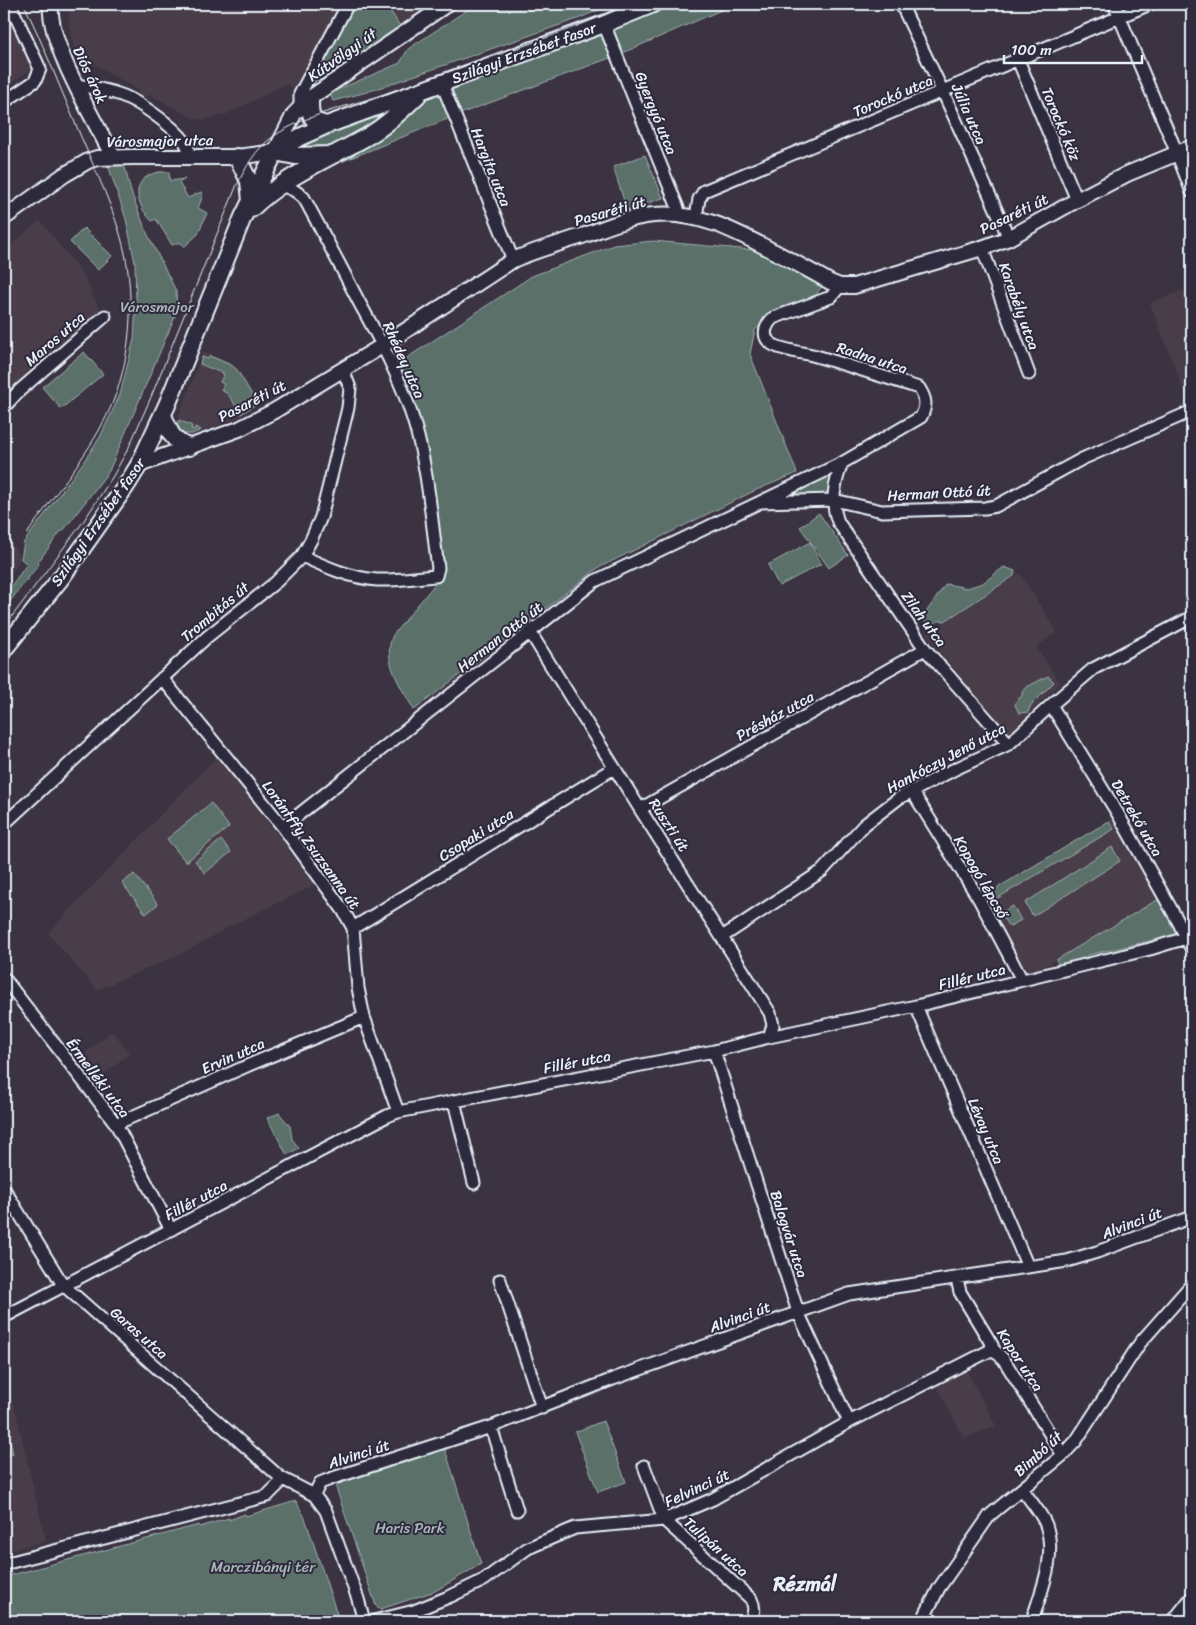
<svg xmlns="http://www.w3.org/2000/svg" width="1196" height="1625" viewBox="0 0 1196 1625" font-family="Sriracha,sans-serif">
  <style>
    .built { fill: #493e49 }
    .green { fill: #5a6f69; stroke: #a1b0b0 }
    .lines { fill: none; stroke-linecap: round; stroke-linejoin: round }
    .minor-casing { stroke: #e8f1f8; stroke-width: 15 }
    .tertiary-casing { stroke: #e8f1f8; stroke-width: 18 }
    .secondary-casing { stroke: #e8f1f8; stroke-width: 20 }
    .minor { stroke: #2f2a3d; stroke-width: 11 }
    .tertiary { stroke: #2f2a3d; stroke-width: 14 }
    .secondary { stroke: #2f2a3d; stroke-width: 16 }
    .tram { stroke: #e8f1f8; stroke-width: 1 }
    .labels { text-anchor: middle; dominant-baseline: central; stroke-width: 4; stroke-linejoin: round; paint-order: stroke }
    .street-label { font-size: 15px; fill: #e8f1f8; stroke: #2f2a3d }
    .park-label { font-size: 15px; fill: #a8b6b8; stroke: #2f2a3d }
    .district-label { font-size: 20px; font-weight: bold; fill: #e8f1f8; stroke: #2f2a3d }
  </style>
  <rect width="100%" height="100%" fill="#3b3342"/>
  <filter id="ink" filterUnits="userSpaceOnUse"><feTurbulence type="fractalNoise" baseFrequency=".02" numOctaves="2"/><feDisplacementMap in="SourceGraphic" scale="10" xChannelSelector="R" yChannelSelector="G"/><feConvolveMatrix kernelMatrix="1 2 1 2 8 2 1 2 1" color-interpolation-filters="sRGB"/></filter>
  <g filter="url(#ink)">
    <path class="built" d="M4 4 33 68 4 88Z
      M68 4H346L298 88 284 85 227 114 202 120 191 117 149 94 146 98 137 93 139 90 77 55 70 34Z
      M386 4H435L401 28Z
      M40 220 84 276 101 312 22 382 4 402V251Z
      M1184 290 1192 313V406L1190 407 1150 303Z
      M203 352 232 363 238 369 259 404 239 417 193 435H181L175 427 176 424Z
      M4 536 10 540 21 559 4 584Z
      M1020 574 1057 632 1036 647 1060 683 1008 735 926 634Z
      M217 756 278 835 315 885 228 927 185 952 97 990 48 933Z
      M1116 816 1162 897 1022 980 979 899Z
      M112 1031 130 1053 93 1083 76 1061Z
      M963 1364 996 1426 964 1438 933 1379Z
      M4 1384 15 1408 46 1541 4 1552Z"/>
    <path class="green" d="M351 4H386L401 28 345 66 320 81 313 79Z
      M476 4H612L580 18 367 92 333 101 330 93 400 63 408 49Z
      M666 4H735L618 55 457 115 341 162 335 150 296 148C418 95 544 55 666 4Z
      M645 155 663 198 627 210 613 167Z
      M124 164 131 192 146 231 176 291 177 312 109 471 63 531H61L38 562 39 564 4 609V596L27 564 21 559 24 542 82 464 100 437 120 395 134 339 136 303 135 263 126 219 108 165Z
      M159 172H169L170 181 185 179 179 183 188 198 201 192 203 195 198 208 207 213 198 234 184 247 180 242 172 245 156 219 152 221C135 204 129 178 159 172Z
      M84 228 112 256 98 270 70 242Z
      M653 241 753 250 823 285 815 296 772 315 755 330 750 354 797 473 754 491 598 568 414 710C402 688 381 661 393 635L439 579 433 499 396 365 532 276 614 245Z
      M84 352 103 374 61 409 42 387Z
      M210 356 231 365 237 370 257 403 241 414 228 394 221 390 224 384 220 382 224 374 200 364 202 357 208 359Z
      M179 420 192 426 191 429 194 430 195 427 201 430 192 434H183L177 427Z
      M836 469C832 478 830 489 825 497H776Z
      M819 513 848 555 829 568 800 527Z
      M810 542 821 564 779 586 768 565Z
      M1004 567 1015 571 1014 576 945 621H938L926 628 924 615 946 584 967 588 983 583Z
      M1048 676 1054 682 1031 705 1028 712 1019 713 1015 705 1017 700 1022 696V692L1025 688Z
      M211 803 229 827 186 862 167 839Z
      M1109 821 1114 829 996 899 992 891Z
      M221 840 231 852 205 873 195 861Z
      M1112 847 1120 861 1033 916 1025 903Z
      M134 874 158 904 146 914 122 883Z
      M1162 897 1180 927 1173 938 1154 940 1088 955 1076 964 1062 969 1056 960Z
      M1013 906 1021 920 1009 927 1000 913Z
      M279 1113 290 1126 292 1139 299 1148 287 1155 267 1118Z
      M603 1421 626 1482 598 1492 575 1432Z
      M7 1427 13 1454 4 1456V1428Z
      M445 1449 481 1564 435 1591 381 1609 376 1606 336 1488 338 1484Z
      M296 1501 305 1518 337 1614 335 1621H10L4 1612V1577L199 1525 200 1527 229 1518V1520L245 1514 246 1516Z"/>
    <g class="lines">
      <defs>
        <path id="minor" d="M901 4 943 92 1009 238
          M1114 4 1177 153 1192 192
          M604 24 678 208V214
          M1018 60 1077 200
          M442 84 513 260
          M76 85C91 87 107 90 121 95 138 101 183 132 188 148 189 151 188 154 188 156
          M4 102 35 81 40 69 10 4
          M300 106V94L348 4
          M279 185C290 187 296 191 304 198 323 233 341 267 359 302 380 340 400 377 413 419 428 467 431 517 438 568L436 576C417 577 396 581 377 580 351 578 326 567 302 556
          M696 217 699 199 704 191 1150 4
          M982 248 1029 374
          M4 407 19 391 105 316
          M842 463C835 482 830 502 838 522L925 649 1009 744
          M760 502 834 500 882 511 985 508 996 506 1082 459 1192 411
          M530 632 640 809 770 1013 773 1025 769 1037
          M162 678 283 827 343 910 353 928 358 988 364 1017 398 1112
          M1051 705 1118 814 1179 923 1192 950
          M912 791 979 899 1022 980
          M640 809 925 649
          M4 824 207 637 276 582 302 556 311 540 321 517 348 408 350 388 343 370
          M283 827 595 581 842 463 921 417C927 405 926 399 919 388 884 377 850 366 816 356 805 353 780 350 772 344 761 337 765 326 773 318L831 297 840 286
          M353 928 614 768
          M722 937 822 871 864 825 899 798 953 770 1009 744 1050 706 1093 669 1192 617
          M4 978 116 1124 171 1230
          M916 1006 1028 1267
          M714 1051 798 1312 849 1422
          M454 1101 474 1183
          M116 1124 249 1065 364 1017
          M4 1189 60 1280 70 1291 281 1478 314 1495 326 1511 358 1599 364 1621
          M957 1279 960 1292 992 1345 993 1349 1004 1360 1063 1455
          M500 1280 542 1408
          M4 1317 387 1116 398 1112 714 1051 769 1037 916 1006 1150 949 1186 938 1192 935
          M491 1427 517 1510
          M644 1466 664 1520 751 1599C755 1607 755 1613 750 1621
          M1022 1489C1029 1499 1042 1514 1046 1525 1057 1557 1041 1591 1032 1621
          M314 1495 320 1483 333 1478 491 1427 613 1379 849 1294 1067 1261 1097 1252 1192 1217
          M4 1564 267 1496 278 1485 281 1478
          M1180 1612 1190 1621
          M374 1621 414 1611 451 1596 484 1580 528 1548 575 1528 664 1520 713 1499 849 1422 993 1349
          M922 1621 939 1588 990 1515 1063 1455 1076 1441 1140 1343 1192 1284
          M1173 1621 1192 1597"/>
        <path id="tertiary" d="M51 4C47 43 95 120 113 157
          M4 218 64 175 88 161 97 158 132 157H237L275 152 294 114 310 98 447 4
          M139 465 239 429 274 411 382 346 513 260C536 250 561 243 585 235 607 227 630 217 654 215 698 211 735 231 773 251 792 261 811 271 830 282L840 286H854L982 248 1009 238 1077 200 1127 174 1192 147"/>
        <path id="secondary" d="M310 98C310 114 309 122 327 125
          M275 152 295 156 331 155
          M237 157 249 181 251 201
          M251 209C285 176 328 159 368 136 387 125 402 110 418 95
          M163 415C169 430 172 442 189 447
          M4 649 61 578 126 486 139 465 167 405 243 217 275 152 300 137 327 125 604 24 653 4"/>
      </defs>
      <use href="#minor" class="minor-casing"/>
      <use href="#tertiary" class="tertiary-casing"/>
      <use href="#secondary" class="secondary-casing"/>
      <use href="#minor" class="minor"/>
      <use href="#tertiary" class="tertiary"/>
      <use href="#secondary" class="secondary"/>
      <path class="tram" d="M24 4C43 44 59 85 76 125 91 161 109 197 120 234 136 286 133 354 112 404 92 452 56 491 27 534
        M4 627 83 522 113 476 129 447 151 397 236 187C246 167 255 149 274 136 307 114 347 107 384 94 467 65 551 39 631 4"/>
    </g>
  </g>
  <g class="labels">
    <g class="street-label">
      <text transform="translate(524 53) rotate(-20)">Szilágyi Erzsébet fasor</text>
      <text transform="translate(342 55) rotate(-35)">Kútvölgyi út</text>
      <text transform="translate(90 75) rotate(65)">Diós árok</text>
      <text transform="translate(893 96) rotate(-23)">Torockó utca</text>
      <text transform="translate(656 113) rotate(68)">Gyergyó utca</text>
      <text transform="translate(969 114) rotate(66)">Júlia utca</text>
      <text transform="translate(1061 124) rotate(67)">Torockó köz</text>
      <text transform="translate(160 141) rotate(-1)">Városmajor utca</text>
      <text transform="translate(491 167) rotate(68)">Hargita utca</text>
      <text transform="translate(610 211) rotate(-16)">Pasaréti út</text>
      <text transform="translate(1014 214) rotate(-26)">Pasaréti út</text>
      <text transform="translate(1019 306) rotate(70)">Karabély utca</text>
      <text transform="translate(55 339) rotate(-41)">Maros utca</text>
      <text transform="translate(872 358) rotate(18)">Radna utca</text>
      <text transform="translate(404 360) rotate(66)">Rhédey utca</text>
      <text transform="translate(252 401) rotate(-27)">Pasaréti út</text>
      <text transform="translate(939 493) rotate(-3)">Herman Ottó út</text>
      <text transform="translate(98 522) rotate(-55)">Szilágyi Erzsébet fasor</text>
      <text transform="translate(215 612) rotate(-40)">Trombitás út</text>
      <text transform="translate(924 619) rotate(54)">Zilah utca</text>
      <text transform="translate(500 637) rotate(-38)">Herman Ottó út</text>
      <text transform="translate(775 716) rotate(-29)">Présház utca</text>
      <text transform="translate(946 758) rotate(-28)">Hankóczy Jenő utca</text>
      <text transform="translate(1137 818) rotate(60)">Detrekő utca</text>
      <text transform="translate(669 825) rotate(57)">Ruszti út</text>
      <text transform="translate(476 835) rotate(-32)">Csopaki utca</text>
      <text transform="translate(311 845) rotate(54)">Lorántffy Zsuzsanna út</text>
      <text transform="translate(981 877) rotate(60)">Kopogó lépcső</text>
      <text transform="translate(972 977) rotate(-14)">Fillér utca</text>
      <text transform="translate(233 1056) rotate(-24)">Ervin utca</text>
      <text transform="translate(577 1062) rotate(-11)">Fillér utca</text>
      <text transform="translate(98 1078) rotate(53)">Érmelléki utca</text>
      <text transform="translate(986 1131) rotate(67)">Lévay utca</text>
      <text transform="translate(196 1200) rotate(-28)">Fillér utca</text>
      <text transform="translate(1132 1223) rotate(-21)">Alvinci út</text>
      <text transform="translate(789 1234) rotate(72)">Balogvár utca</text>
      <text transform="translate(740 1317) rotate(-20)">Alvinci út</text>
      <text transform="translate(139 1333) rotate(41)">Garas utca</text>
      <text transform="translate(1020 1360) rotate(57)">Kapor utca</text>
      <text transform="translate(359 1454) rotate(-18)">Alvinci út</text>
      <text transform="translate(1038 1454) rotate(-42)">Bimbó út</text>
      <text transform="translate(697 1488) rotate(-25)">Felvinci út</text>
      <text transform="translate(716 1547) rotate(42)">Tulipán utca</text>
    </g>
    <g class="park-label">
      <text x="157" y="307">Városmajor</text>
      <text x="410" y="1528">Haris Park</text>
      <text x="263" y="1567">Marczibányi tér</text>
    </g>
    <g class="district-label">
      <text x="805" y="1584">Rézmál</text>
    </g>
  </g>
  <rect width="1196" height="1625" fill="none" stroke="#2f2a3d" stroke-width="20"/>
  <rect x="10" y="10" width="1176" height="1605" fill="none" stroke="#e8f1f8" stroke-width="2" filter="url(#ink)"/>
  <path d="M1004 55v8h138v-8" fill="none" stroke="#e8f1f8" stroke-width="2.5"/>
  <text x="1011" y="55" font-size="15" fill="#e8f1f8" stroke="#2f2a3d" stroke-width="4" paint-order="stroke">100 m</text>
</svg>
